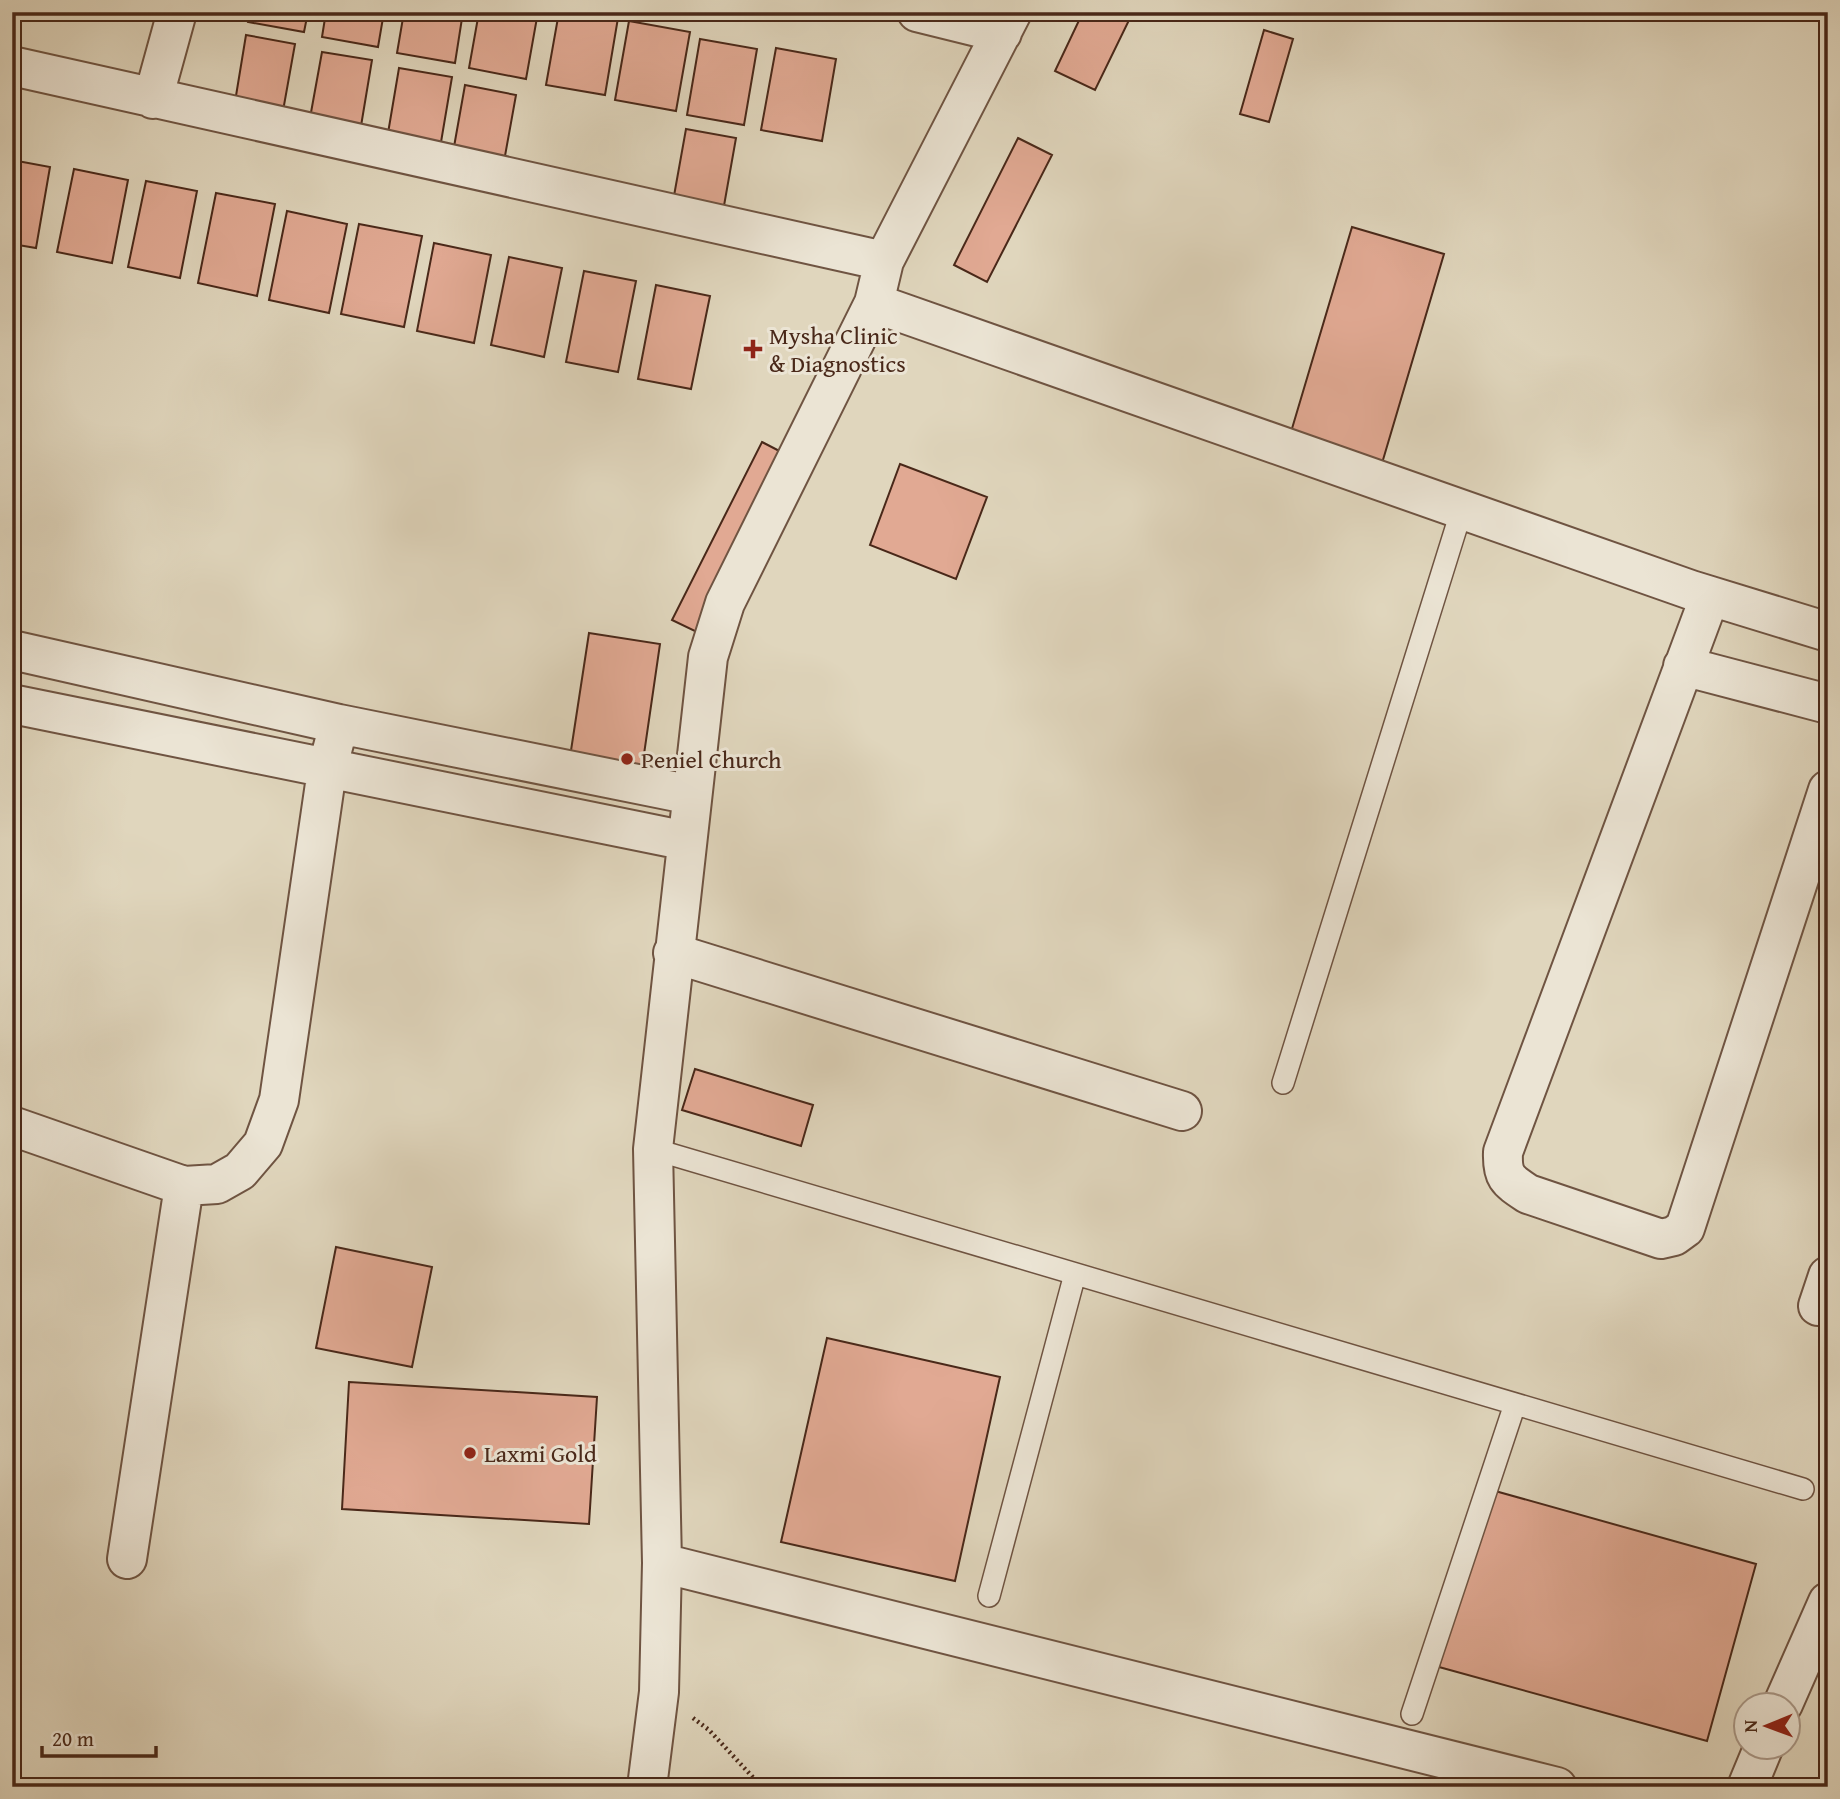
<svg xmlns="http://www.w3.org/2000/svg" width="1840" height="1799" viewBox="0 0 1840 1799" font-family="'Gentium Book Plus',serif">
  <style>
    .building { fill: #e1a993; stroke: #492819; stroke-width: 2 }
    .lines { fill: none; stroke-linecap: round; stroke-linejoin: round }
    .service-casing { stroke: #6f5442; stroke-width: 24 }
    .minor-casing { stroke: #6f5442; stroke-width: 42 }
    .path { stroke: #492819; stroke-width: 4.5; stroke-dasharray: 2 3.5; stroke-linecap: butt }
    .service { stroke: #ebe4d4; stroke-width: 21 }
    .minor { stroke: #ebe4d4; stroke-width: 38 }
    .poi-dot { fill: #8f2418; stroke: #ebe4d4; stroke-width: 2.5 }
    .labels { text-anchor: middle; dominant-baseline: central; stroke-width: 6; stroke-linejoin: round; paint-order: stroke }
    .poi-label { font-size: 24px; fill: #492819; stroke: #ebe4d4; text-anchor: start }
  </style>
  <rect width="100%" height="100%" fill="#e0d6bd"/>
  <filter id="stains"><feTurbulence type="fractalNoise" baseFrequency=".00286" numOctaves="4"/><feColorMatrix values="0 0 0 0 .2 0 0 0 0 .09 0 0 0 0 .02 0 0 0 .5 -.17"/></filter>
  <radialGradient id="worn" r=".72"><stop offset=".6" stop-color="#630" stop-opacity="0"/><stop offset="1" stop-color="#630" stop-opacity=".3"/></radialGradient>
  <path class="building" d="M250 12H308L304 32 248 22Z
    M326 12H384L378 47 322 37Z
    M404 12H463L455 63 397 53Z
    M479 12H538L526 79 469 68Z
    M559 12H619L605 95 546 85Z
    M1083 12H1133L1095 90 1055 71Z
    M629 21 690 32 676 111 615 100Z
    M1264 30 1293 39 1269 122 1240 114Z
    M246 35 295 44 281 122 233 114Z
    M700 39 757 49 744 125 687 115Z
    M776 48 836 59 822 141 761 130Z
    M322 52 372 60 359 138 308 129Z
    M399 68 452 77 439 154 386 145Z
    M465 85 516 95 503 167 452 158Z
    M686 129 736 138 722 217 672 207Z
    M1018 138 1052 155 987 282 954 265Z
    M12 160 50 167 36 248 12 244Z
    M74 169 128 180 112 263 57 252Z
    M146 181 197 191 180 278 128 267Z
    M216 193 275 204 257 296 198 283Z
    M287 211 347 224 329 313 269 300Z
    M359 224 422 236 404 327 341 314Z
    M1352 227 1444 254 1380 470 1288 442Z
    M434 243 491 255 474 343 417 331Z
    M509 257 562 268 544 357 491 345Z
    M584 271 636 281 618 372 566 362Z
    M656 285 710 296 691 389 638 379Z
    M762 442 791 457 701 634 672 620Z
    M900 464 987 497 956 579 870 545Z
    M589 633 660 644 642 768 570 757Z
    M695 1069 813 1105 801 1146 682 1110Z
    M336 1247 432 1267 412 1367 316 1348Z
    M827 1338 1000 1377 955 1581 781 1542Z
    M349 1382 597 1397 589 1524 342 1509Z
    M1488 1489 1756 1564 1707 1741 1439 1667Z"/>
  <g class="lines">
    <defs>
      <path id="service" d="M1283 1083 1462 509
        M653 1149 1803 1489
        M989 1596 1075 1274
        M1412 1714 1515 1404"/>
      <path id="minor" d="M917 12 1002 33
        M12 66 884 261
        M153 99 177 12
        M874 303 1691 590 1828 632
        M1710 596 1503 1152C1502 1177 1507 1180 1528 1194L1661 1239 1674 1236 1685 1228 1828 790
        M12 650 339 724 692 795
        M1683 666 1828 704
        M12 704 687 841
        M673 953 1182 1111
        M12 1126 184 1186 217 1184 240 1171 263 1144 279 1100 327 770 339 724
        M1818 1306 1828 1276
        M127 1559 184 1186
        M662 1563 1557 1787
        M1783 1704 1828 1602
        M647 1787 659 1692 662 1563 653 1149 708 657 725 603 874 303 884 261 1012 12
        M1747 1787 1764 1746"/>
    </defs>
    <use href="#service" class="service-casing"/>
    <use href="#minor" class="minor-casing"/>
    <path class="path" d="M693 1718 709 1730 762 1787"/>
    <use href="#service" class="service"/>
    <use href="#minor" class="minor"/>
  </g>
  <g class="poi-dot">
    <path d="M749.5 338.5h7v7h7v7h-7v7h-7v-7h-7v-7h7z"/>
    <circle cx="627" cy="759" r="7"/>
    <circle cx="470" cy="1453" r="7"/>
  </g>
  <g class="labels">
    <g class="poi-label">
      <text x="769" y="335">Mysha Clinic<tspan x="769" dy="28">&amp; Diagnostics</tspan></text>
      <text x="641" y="759">Peniel Church</text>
      <text x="484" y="1453">Laxmi Gold</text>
    </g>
  </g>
  <rect width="1840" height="1799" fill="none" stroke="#e0d6bd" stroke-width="42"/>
  <rect x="14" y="14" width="1812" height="1771" fill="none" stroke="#492819" stroke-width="3.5"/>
  <rect x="21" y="21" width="1798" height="1757" fill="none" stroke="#492819" stroke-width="2"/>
  <g transform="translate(1767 1726) rotate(269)"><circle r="33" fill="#ebe4d4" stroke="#aa9989" stroke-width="2"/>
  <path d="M0-5L12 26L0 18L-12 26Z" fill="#8f2418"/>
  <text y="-10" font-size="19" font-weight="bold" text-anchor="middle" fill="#492819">N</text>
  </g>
  <path d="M42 1746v10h114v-10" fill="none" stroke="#492819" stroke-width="3.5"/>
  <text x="52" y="1746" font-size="21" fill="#492819" stroke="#ebe4d4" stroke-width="5" paint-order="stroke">20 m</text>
  <rect width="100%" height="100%" filter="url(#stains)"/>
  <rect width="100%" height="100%" fill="url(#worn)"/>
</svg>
